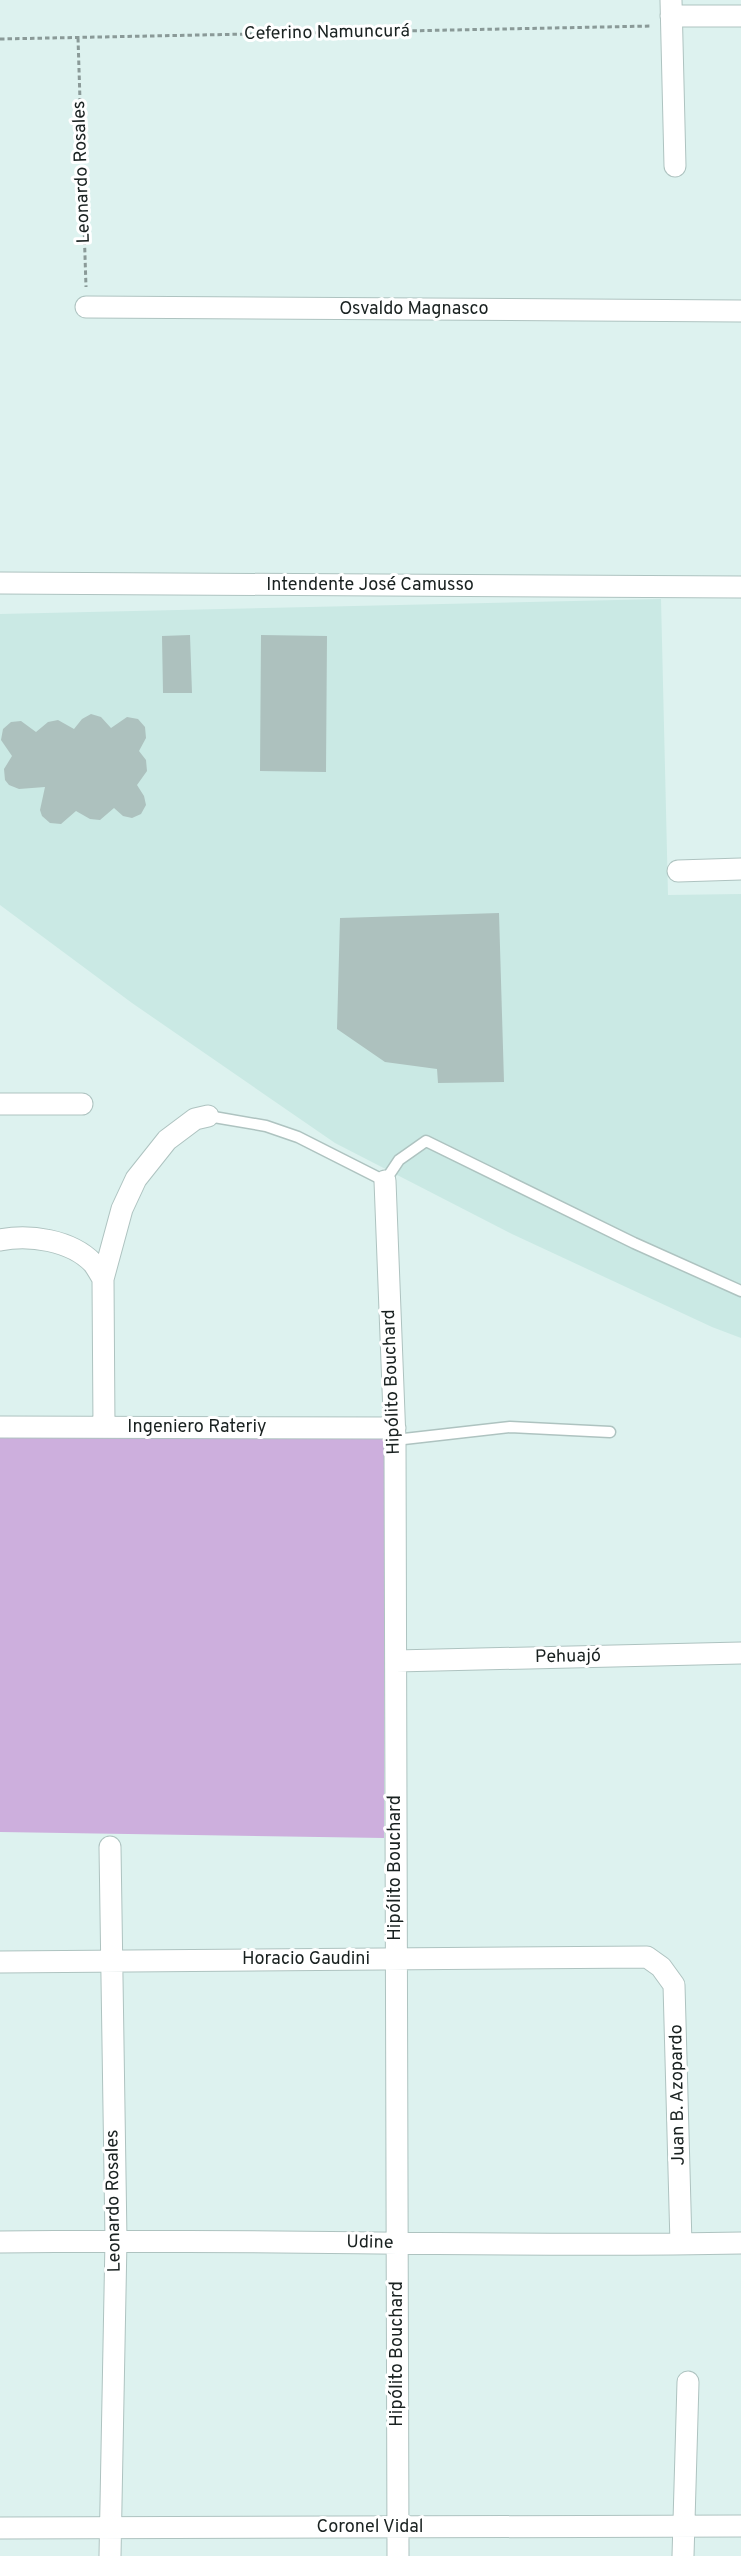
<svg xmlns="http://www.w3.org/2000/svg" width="741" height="2556" viewBox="0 0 741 2556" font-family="Overpass,sans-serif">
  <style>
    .built { fill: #cae9e4 }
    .green { fill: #cdafdd }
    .building { fill: #adc1be }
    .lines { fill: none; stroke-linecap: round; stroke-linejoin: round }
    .lane-casing { stroke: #aec3c0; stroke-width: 13 }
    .street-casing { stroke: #aec3c0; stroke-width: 23 }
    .path { stroke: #8a9a98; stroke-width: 3; stroke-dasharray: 4.5 3; stroke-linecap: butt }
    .lane { stroke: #fff; stroke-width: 10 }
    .street { stroke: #fff; stroke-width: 21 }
    .labels { text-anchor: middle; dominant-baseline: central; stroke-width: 6; stroke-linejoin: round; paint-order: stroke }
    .street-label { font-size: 18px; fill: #192120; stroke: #fff }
  </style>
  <rect width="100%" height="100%" fill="#ddf2ef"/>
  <path class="built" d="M661 599 668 895 741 894V1338L712 1327 512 1234 335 1143 132 1003 0 905V614Z"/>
  <path class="green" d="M0 1436H385L384 1838 0 1832Z"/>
  <path class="building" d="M190 635 192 693H163L162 636Z
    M261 635 327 636 326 772 260 771Z
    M91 714 101 717 111 728 127 717 138 719 145 727 146 738 139 751 146 760 147 771 137 785 144 796 146 805 141 814 132 818 123 816 114 808 100 820 90 819 76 811 61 824 50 823 42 816 40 810 45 787 19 789 9 785 5 780 4 769 12 756 1 740 3 729 11 722 21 721 36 732 48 722 58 720 74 729 82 719Z
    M499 913 504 1082 438 1083 437 1069 385 1062 337 1029 340 918Z"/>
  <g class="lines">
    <defs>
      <path id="lane" d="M208 1116 266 1126 298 1137 385 1181 399 1160 426 1141 634 1243 741 1291
        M395 1440 510 1427 610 1432"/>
      <path id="street" d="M671 0 675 166
        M671 16H741
        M86 307 741 311
        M0 583 741 587
        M678 871 741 869
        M0 1104H82
        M385 1181 395 1440 398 2556
        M0 1240C29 1234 71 1240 93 1263 97 1268 100 1274 103 1279
        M0 1427 395 1428
        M104 1427 103 1279 122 1209 136 1179 167 1140 195 1119 208 1116
        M396 1661 741 1653
        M110 1847 116 2240 110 2556
        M0 1962 647 1957 661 1967 674 1985 681 2244
        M0 2242C247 2238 494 2248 741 2243
        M0 2528 741 2526
        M683 2556 688 2382"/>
    </defs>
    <use href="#lane" class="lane-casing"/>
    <use href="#street" class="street-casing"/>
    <path class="path" d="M78 38 86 287
      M0 39 652 26"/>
    <use href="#lane" class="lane"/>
    <use href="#street" class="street"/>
  </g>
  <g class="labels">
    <g class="street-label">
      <text transform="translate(327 33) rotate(-1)">Ceferino Namuncurá</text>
      <text transform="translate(82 172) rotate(-92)">Leonardo Rosales</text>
      <text x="414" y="309">Osvaldo Magnasco</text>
      <text x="370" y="585">Intendente José Camusso</text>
      <text transform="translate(392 1382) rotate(-92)">Hipólito Bouchard</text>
      <text x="197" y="1427">Ingeniero Rateriy</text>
      <text transform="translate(568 1657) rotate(-1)">Pehuajó</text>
      <text transform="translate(395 1868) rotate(-90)">Hipólito Bouchard</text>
      <text x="306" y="1959">Horacio Gaudini</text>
      <text transform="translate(678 2095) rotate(-91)">Juan B. Azopardo</text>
      <text transform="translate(114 2201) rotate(-91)">Leonardo Rosales</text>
      <text transform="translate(370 2243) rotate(1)">Udine</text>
      <text transform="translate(397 2354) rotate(-90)">Hipólito Bouchard</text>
      <text x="370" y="2527">Coronel Vidal</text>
    </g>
  </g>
</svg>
